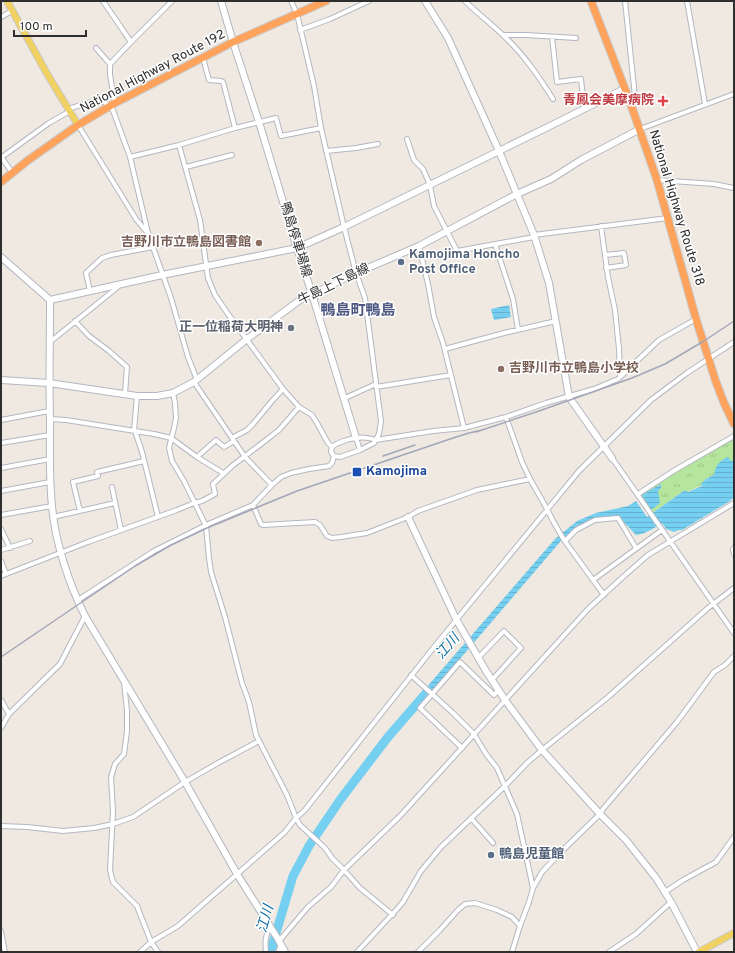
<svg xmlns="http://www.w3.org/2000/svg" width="735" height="953" viewBox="0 0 735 953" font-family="Overpass,'Noto Sans JP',sans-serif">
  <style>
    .park { fill: url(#park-tufts) }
    .water { fill: url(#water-rules) }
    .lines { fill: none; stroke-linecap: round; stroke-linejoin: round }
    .river { stroke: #75cff0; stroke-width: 9 }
    .street-casing { stroke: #b4b7c1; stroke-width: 6 }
    .secondary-casing { stroke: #b4b7c1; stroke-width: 8 }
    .primary-casing { stroke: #c9c9c9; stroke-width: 8 }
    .highway-casing { stroke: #c9c9c9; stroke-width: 9 }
    .street { stroke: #fff; stroke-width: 4 }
    .secondary { stroke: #fff; stroke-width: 6 }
    .primary { stroke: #f2d163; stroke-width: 6 }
    .highway { stroke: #ffa35c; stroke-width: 7 }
    .rail { stroke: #a3a6b8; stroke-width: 1.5 }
    .health-dot { fill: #e0444e; stroke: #fff; stroke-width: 1.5 }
    .education-dot { fill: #8d6e63; stroke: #fff; stroke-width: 1.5 }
    .service-dot { fill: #5c6f8a; stroke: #fff; stroke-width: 1.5 }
    .worship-dot { fill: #6b7280; stroke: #fff; stroke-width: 1.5 }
    .transit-dot { fill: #1a4fb4; stroke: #fff; stroke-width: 1.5 }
    .labels { text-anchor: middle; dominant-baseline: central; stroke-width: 3; stroke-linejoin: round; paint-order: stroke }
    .street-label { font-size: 13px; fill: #2e2e2e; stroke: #fff }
    .health-label { font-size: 13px; font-weight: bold; fill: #be3a42; stroke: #fff; text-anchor: end }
    .education-label { font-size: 13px; font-weight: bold; fill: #785e54; stroke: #fff; text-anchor: end }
    .service-label { font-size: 13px; font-weight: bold; fill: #4e5e75; stroke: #fff; text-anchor: start }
    .worship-label { font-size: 13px; font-weight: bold; fill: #5b616d; stroke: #fff; text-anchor: end }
    .transit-label { font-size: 13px; font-weight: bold; fill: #164399; stroke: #fff; text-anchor: start }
    .water-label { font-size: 14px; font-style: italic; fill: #0d6fa3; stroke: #fff }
    .quarter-label { font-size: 15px; font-weight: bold; fill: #4d5680; stroke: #fff }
  </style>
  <defs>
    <pattern id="park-tufts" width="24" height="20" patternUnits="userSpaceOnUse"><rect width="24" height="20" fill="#b6e59e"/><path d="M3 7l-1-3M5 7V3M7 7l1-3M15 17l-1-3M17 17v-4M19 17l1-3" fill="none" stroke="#9dc588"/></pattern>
    <pattern id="water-rules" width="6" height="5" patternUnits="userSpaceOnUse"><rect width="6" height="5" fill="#75cff0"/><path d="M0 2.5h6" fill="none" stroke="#66b2ce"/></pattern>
  </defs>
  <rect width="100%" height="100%" fill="#efe9e1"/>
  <path class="park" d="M734 439V460L731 461 714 475 704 480 705 481 702 485 687 492 685 490 651 514 638 494 676 469Z"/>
  <path class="water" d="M509 305 511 317 494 320 491 309Z
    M728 457 731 461 734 460V497L730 501 682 530H679L674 532 666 529 662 523C654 528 646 534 636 535L618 516 592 519 577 526 560 542 423 702 419 696 555 539 577 521 596 513 628 506 636 501 647 517 685 490 688 492 702 486 701 483 705 481 704 480 714 475C715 466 719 461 728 457Z
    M661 484V488L658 491 660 503 651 510 642 495Z"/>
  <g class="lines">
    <path class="river" d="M271 952 273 943 293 876 309 846 340 800 388 737 428 691"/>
    <defs>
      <path id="street" d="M103 1 131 42
        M291 1 297 14 314 86 321 128 344 227 356 273 365 298 381 421 379 434 374 443 360 450 340 457 334 456
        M465 1C478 14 493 25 506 38 525 56 539 77 553 99
        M625 1 635 97 630 102
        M687 1 705 104
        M1 17 12 11
        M300 30 330 19 369 1
        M503 35H526L576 38
        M552 37 557 82 581 79 583 97
        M96 48 110 64
        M203 58 209 80 221 81 223 82 235 128
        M115 103 110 75V64L131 42 172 1
        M111 105 130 157 148 233 171 298 188 357 197 380
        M68 109C78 106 95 99 105 102L108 107
        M78 125 136 219 146 231
        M640 129 734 94
        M407 139 414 160 423 169 430 185 434 206 457 251 534 237
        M179 145 200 220 208 278 215 295 228 314 283 389 299 407 312 415 317 423 328 443 332 447
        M326 151 356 148 378 144
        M1 157 12 172
        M2 157 49 123 70 111
        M130 157 179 145 235 128 276 118 281 136 321 128
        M186 167 232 155
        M657 180 714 184 734 188
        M601 226 608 277 615 310 619 349 620 377
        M534 235 668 218
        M495 244 513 299 518 330
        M419 246 428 284 434 317 443 343 464 428
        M605 255 624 253 626 265 606 268
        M90 291 86 273 102 258 111 255 153 247
        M75 321 89 336 109 351 127 367 125 394
        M50 342 119 286
        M445 349 504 333 556 321
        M194 382 245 457 272 485
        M376 387 451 375
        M173 393 175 403 176 418 174 428 169 448 172 461 184 481 206 526 209 558 211 572 225 617 242 683 249 702 256 735 287 795 296 818 300 825 325 848 332 858 344 870 360 888 393 915
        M345 398 376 384
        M506 417 522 462 530 479 547 509 553 521 564 540 604 595
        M50 419 66 420 154 434 171 438 197 457 223 473
        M1 420 49 411
        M134 431 137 396
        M135 431 142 452 158 517
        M232 438 247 430 253 424 272 401 283 389
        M356 438 360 450
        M1 443 50 435
        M197 457 216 440 224 447 234 441
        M612 458 734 633
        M1 468 50 459
        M530 479 477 490 418 511 408 517 367 533 341 537 332 538 327 536 320 525 315 522 263 525 261 524 253 505 272 485 281 477 291 473 309 469 329 466 332 463 334 456 331 452 332 447C336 443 351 438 357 438 362 437 371 438 376 440L433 431 464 428 506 417 546 403 594 389 618 379 659 340 696 319
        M112 487 121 530
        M1 491 50 482
        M638 494 675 470 734 436
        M80 511 73 482 98 476 97 472 144 461
        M1 515 52 506
        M53 517 115 503
        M1 529 10 548
        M565 541 576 530 595 520 618 518 636 548
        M734 548 733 549 734 554
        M1 550 30 541
        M1 561 6 574
        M1 576 88 542 177 510 194 503 202 501 215 494 213 484 232 466 261 444 279 430 299 407
        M593 580 662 530
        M78 600 154 551 206 525 253 505
        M478 658 504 631 521 648 492 680
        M411 675 453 713 474 734 486 754 497 768 517 814 533 888
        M124 682 127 711V731L124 754 115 764 111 777 113 811 110 870 113 882 137 906 151 942 158 952
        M1 700 9 714
        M1 728 9 714 60 664 85 616
        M462 748 420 708 460 662 494 695 499 690
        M471 818 493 843
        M1 826 27 827 63 831 94 828 113 824 133 817 185 782 218 763 259 741
        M665 892 683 880 716 862 734 837
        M1 931 5 952
        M279 941 308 907 331 887 344 870 400 816 588 609 624 576 648 555 734 503
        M140 952 151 942 178 926 285 832 296 818 305 810 434 647 579 471 651 400 687 373 734 342
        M266 952C265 942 265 936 270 927
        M278 952 281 945
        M357 952 398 908 403 902 421 871 441 847 505 786 527 763 542 750 607 698 708 608 734 588
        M418 952 440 930 457 911 465 904 475 903 497 910 512 917 520 926
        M512 952 520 926 529 902 533 888 542 872 563 850 600 814 603 809 677 722 714 672 725 665 734 656
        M609 952 636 934 671 902"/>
      <path id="secondary" d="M221 1 233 42 259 122 297 248 312 294 356 438
        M425 1 448 38 499 151 534 235 549 283 569 397 612 458
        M1 257 50 300C50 340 49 381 50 421 50 449 49 478 52 506 55 542 69 584 85 616L185 782 237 874 278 939 285 952
        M50 300 162 275 297 248 344 227 499 151 560 121 624 89
        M1 380 49 383 137 396H157L173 393 194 382 247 339 300 300 356 273 419 246 517 194 551 179 581 160 640 129
        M408 517 456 619 486 671 505 700 542 750 600 814 626 840 656 878 671 902 697 952"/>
      <path id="primary" d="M7 1 46 72 78 125
        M699 952 734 933"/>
      <path id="highway" d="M591 1 630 102 657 180 696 319 716 382 724 403 734 424
        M1 182 27 161 78 125 115 103 233 42 326 1"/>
    </defs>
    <use href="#street" class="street-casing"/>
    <use href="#secondary" class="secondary-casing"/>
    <use href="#primary" class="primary-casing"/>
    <use href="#highway" class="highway-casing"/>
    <use href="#street" class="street"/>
    <use href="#secondary" class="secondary"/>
    <use href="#primary" class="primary"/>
    <use href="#highway" class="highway"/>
    <path class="rail" d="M476 432 539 411 632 378 665 364 704 341 734 321
      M383 456 415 445
      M1 657 135 566 171 545 207 528 297 491 453 438 469 433 482 430"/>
  </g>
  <path class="health-dot" d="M661 95h4v4h4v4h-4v4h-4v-4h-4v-4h4z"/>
  <g class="education-dot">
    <circle cx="259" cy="243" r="4"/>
    <circle cx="501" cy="369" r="4"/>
  </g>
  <g class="service-dot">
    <circle cx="401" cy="262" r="4"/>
    <circle cx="491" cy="855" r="4"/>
  </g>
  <circle class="worship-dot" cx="291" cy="328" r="4"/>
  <rect class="transit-dot" x="352" y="467" width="10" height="10" rx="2"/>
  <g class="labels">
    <g class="street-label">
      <text transform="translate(153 72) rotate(-28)">National Highway Route 192</text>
      <text transform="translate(676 208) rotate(73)">National Highway Route 318</text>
      <text transform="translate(295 240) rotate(73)">鴨島停車場線</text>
      <text transform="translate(334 285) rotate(-26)">牛島上下島線</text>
    </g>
    <g class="health-label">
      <text x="654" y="101">青鳳会美摩病院</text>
    </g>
    <g class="education-label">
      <text x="251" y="243">吉野川市立鴨島図書館</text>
      <text x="509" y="369" text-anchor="start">吉野川市立鴨島小学校</text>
    </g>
    <g class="service-label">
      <text x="409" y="255">Kamojima Honcho<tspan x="409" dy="15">Post Office</tspan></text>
      <text x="499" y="855">鴨島児童館</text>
    </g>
    <g class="worship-label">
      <text x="283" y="328">正一位稲荷大明神</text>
    </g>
    <g class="transit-label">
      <text x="366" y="472">Kamojima</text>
    </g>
    <g class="water-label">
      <text transform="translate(448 647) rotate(-49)">江川</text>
      <text transform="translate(266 919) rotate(-74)">江川</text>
    </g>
    <g class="quarter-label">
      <text x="358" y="311">鴨島町鴨島</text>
    </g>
  </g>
  <rect width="735" height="953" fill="none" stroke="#2e2e2e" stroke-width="4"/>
  <path d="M14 30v6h72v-6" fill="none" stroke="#2e2e2e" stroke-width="2"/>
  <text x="20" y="30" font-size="12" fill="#2e2e2e" stroke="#ffffff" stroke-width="3" paint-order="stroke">100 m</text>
</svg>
